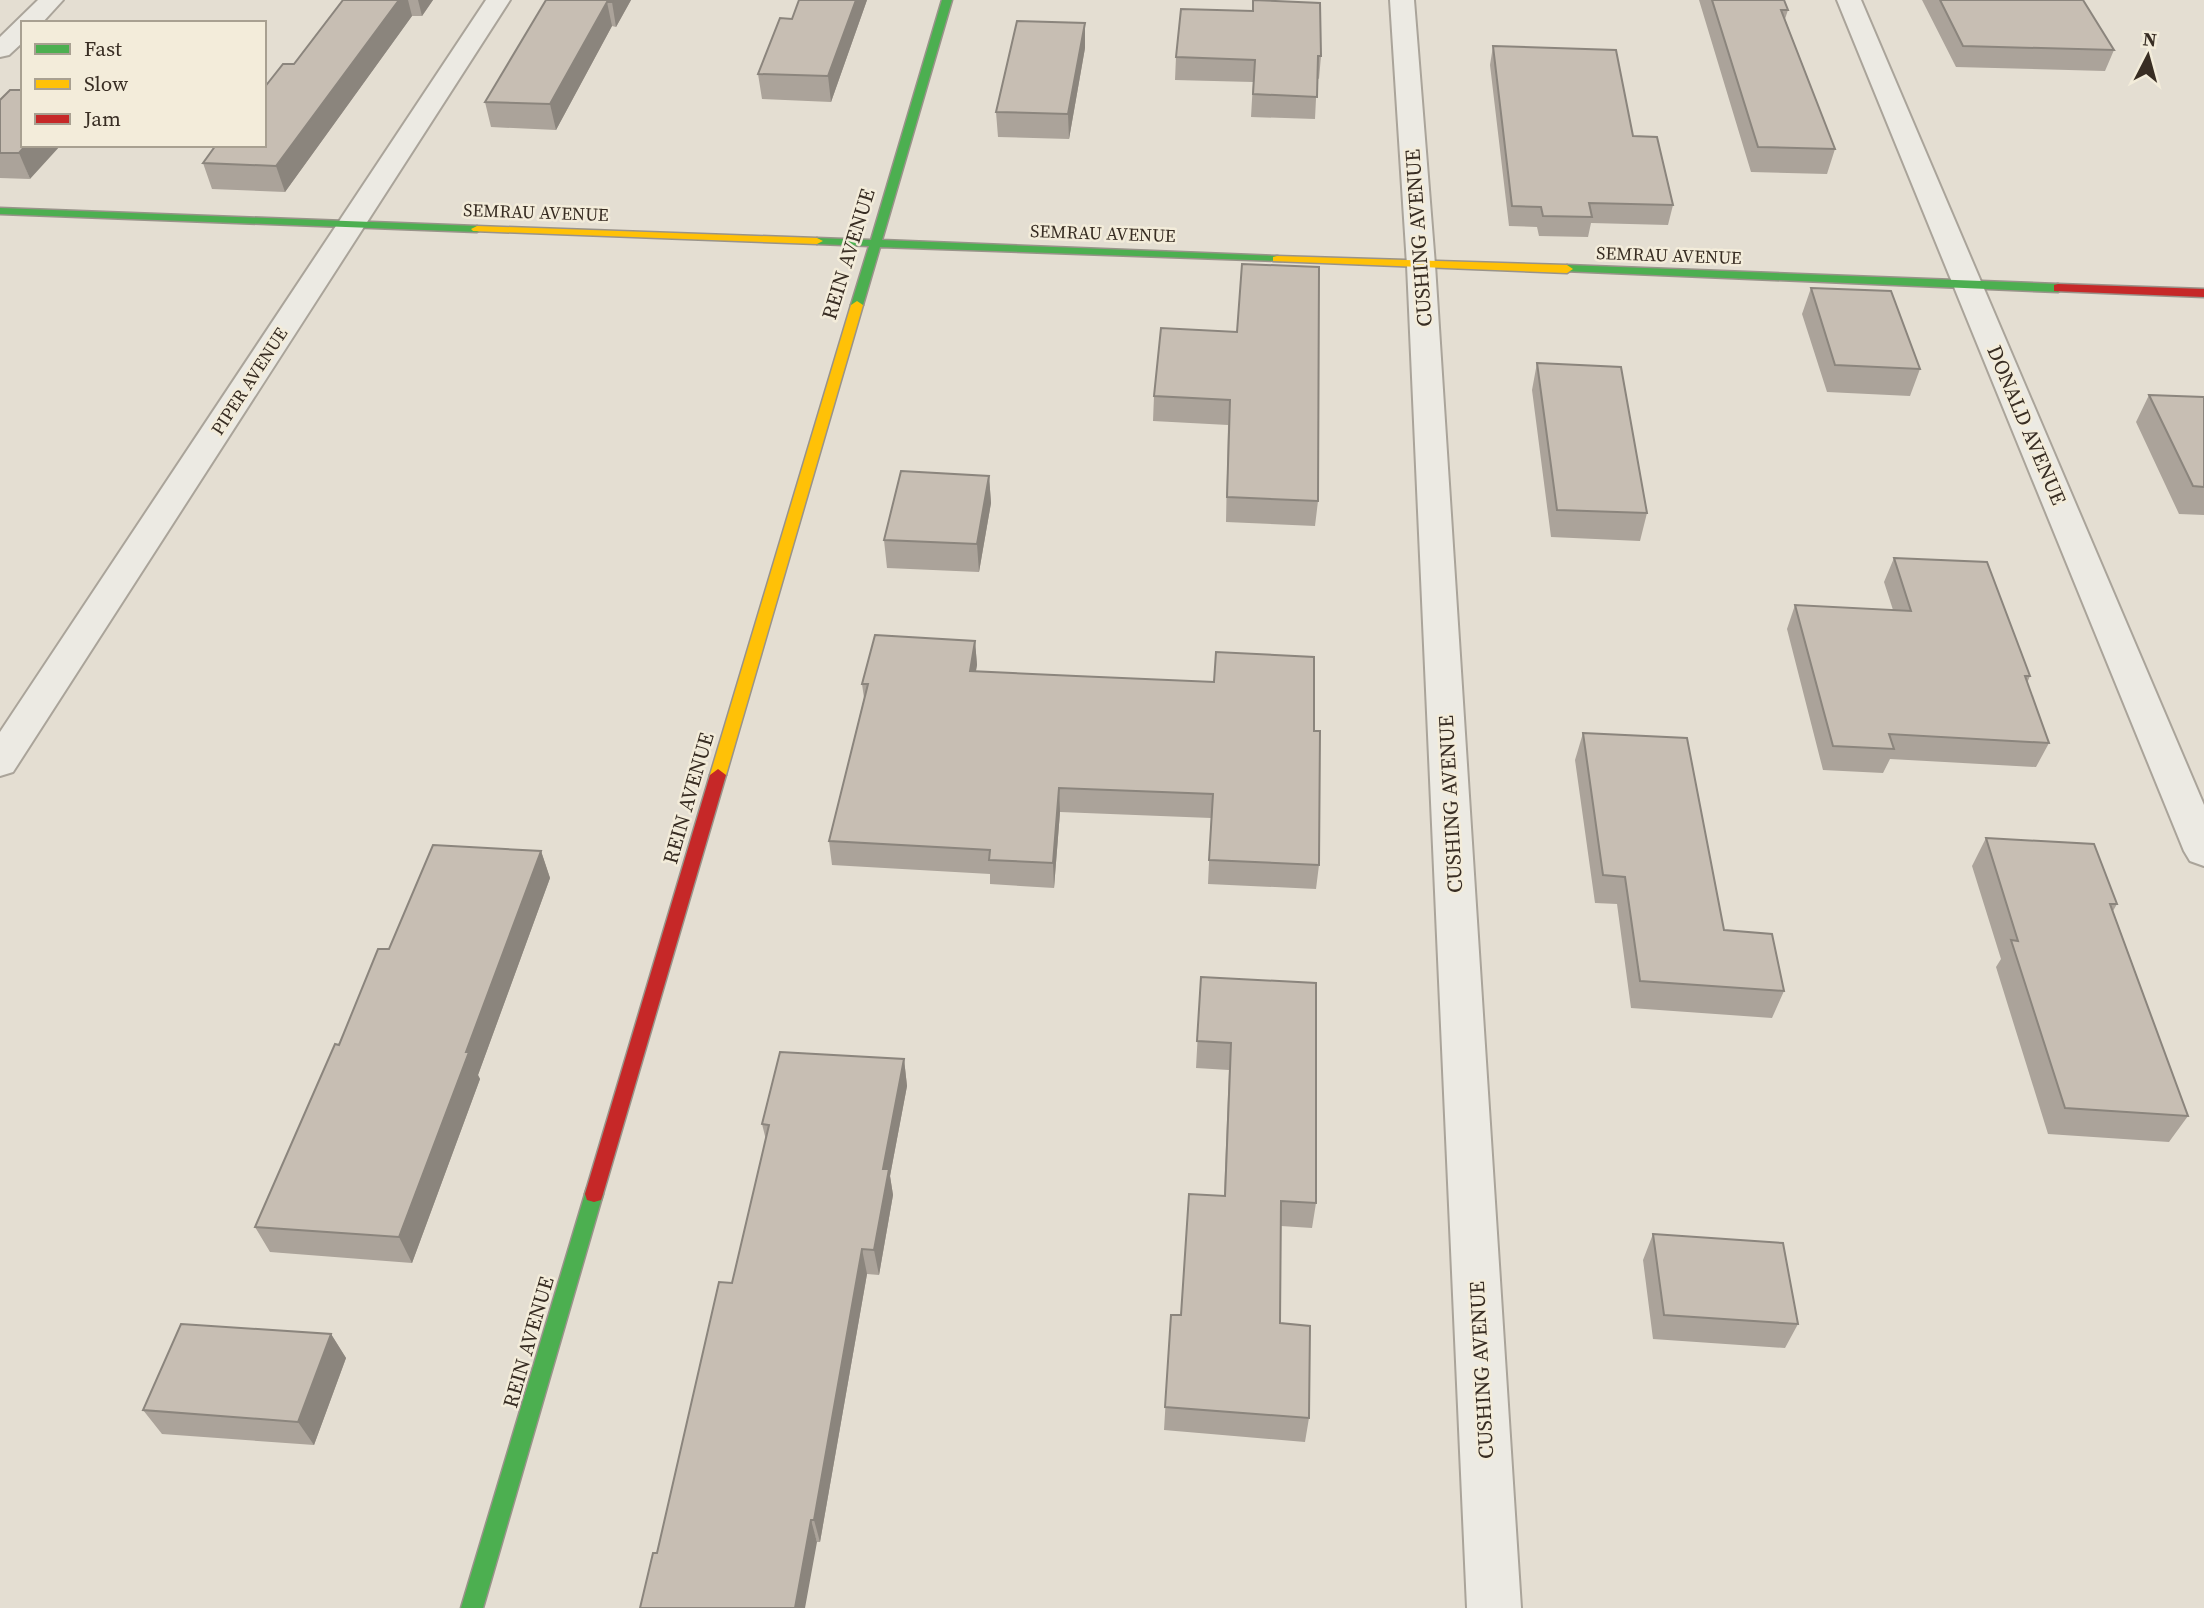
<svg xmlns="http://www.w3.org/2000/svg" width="2204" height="1608" viewBox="0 0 2204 1608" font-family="'Source Serif 4',serif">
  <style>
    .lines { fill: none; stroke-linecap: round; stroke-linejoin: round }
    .street-casing { stroke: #aaa49a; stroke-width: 4 }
    .fast-casing { stroke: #99938a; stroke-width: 3 }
    .slow-casing { stroke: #99938a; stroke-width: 3 }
    .jam-casing { stroke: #99938a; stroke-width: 3 }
    .street { fill: #eceae3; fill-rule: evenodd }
    .fast { fill: #4caf50; fill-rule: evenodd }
    .slow { fill: #ffc107; fill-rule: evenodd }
    .jam { fill: #c62828; fill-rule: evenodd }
    .wall { fill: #aba39a }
    .shaded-wall { fill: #8b857d }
    .building { fill: #c7beb3; stroke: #8b857d; stroke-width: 2 }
    .labels { text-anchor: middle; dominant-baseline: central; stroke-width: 5; stroke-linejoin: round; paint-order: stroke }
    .far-street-label { font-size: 18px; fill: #382d23; stroke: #f3ecda }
    .street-label { font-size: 21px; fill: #382d23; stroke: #f3ecda }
  </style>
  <rect width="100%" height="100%" fill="#e4ded2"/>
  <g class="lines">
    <defs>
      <path id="street" d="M38 0H63L42 23H23V42L9 55 0 57V37Z
        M486 0H510L13 772 0 776V732Z
        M1390 0H1414L1435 265 1521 1608H1467L1407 265Z
        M1837 0H1861L2204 805V866L2190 861 2184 851Z"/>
      <path id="fast" d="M942 0H952L882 240 1277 256 1281 257V261L880 247 863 305 857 309 853 308 851 305 869 246 817 244 811 241 817 238 871 240Z
        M0 208 477 226 483 229 477 232 0 214Z
        M1567 265 2058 284 2064 288 2058 292 1563 271V267Z
        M594 1186 601 1188 603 1194 483 1608H461L585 1194 587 1188Z"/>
      <path id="slow" d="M477 226 817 238 823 241 817 244 473 231 471 229Z
        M1277 256 1567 265 1573 269 1567 273 1273 261V257Z
        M857 301 863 305 726 775 718 781 710 775 851 305Z"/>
      <path id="jam" d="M2058 284 2204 289V297L2054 291V285Z
        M718 769 726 775 603 1194 601 1200 594 1202 587 1200 585 1194 710 775Z"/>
    </defs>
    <use href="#street" class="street-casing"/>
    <use href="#fast" class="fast-casing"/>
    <use href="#slow" class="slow-casing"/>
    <use href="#jam" class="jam-casing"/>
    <use href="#street" class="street"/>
    <use href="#fast" class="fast"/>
    <use href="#slow" class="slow"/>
    <use href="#jam" class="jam"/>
  </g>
  <path class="wall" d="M343 0H433L422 16H412L285 192 212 189 203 163 294 64Z
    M546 0H631L616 27 612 26 556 130 491 127 485 102Z
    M867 0 831 102 762 99 758 74 792 19Z
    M1699 0H1784L1788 10 1785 19 1835 149 1827 174 1751 172Z
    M1922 0H2083L2114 50 2105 71 1956 67Z
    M1493 46 1633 136 1673 205 1668 225 1591 223 1588 237 1539 236 1537 227 1509 226 1490 65Z
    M1085 48 1069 139 998 137 996 112Z
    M1321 56 1319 79 1317 78 1315 119 1251 117 1253 82 1175 80 1176 57Z
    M0 100 30 179 0 178Z
    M1811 288 1920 369 1910 396 1827 392 1802 314Z
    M1237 332 1318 501 1315 526 1226 522 1228 425 1153 421 1154 396Z
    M1537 363 1647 513 1640 541 1551 537 1532 390Z
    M2149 395 2204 397V515L2179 514 2136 422Z
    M989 476 991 503 979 572 887 568 884 540Z
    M1894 558 2030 676 2027 683 2049 743 2036 767 1890 759 1883 773 1823 770 1787 629 1795 605 1893 610 1884 582Z
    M975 641 977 665 976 671 1314 731 1319 865 1316 889 1208 884 1211 818 1060 812 1054 888 990 884V874L832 865 829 841 864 698 862 684Z
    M1583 733 1724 930 1784 991 1772 1018 1631 1008 1617 904 1595 903 1575 760Z
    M1986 838 2117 904 2113 911 2188 1116 2169 1142 2048 1134 1996 967 2001 959 1972 866Z
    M541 851 550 878 478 1075 480 1079 412 1263 270 1252 255 1227 339 1045 389 949Z
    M1201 977 1316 1203 1312 1228 1281 1226 1280 1323 1309 1418 1305 1442 1164 1430 1171 1315H1181L1224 1196 1229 1070 1196 1068Z
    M904 1059 907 1086 890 1176 893 1195 879 1275 867 1274 820 1542H817L732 1283 766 1140 762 1124Z
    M1653 1234 1798 1324 1785 1348 1653 1339 1643 1260Z
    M331 1334 346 1358 314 1445 162 1434 143 1410Z"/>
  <path class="shaded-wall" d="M399 0H408L412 16 285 192 276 166Z
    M418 0H433L422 16Z
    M613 0H631L616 27 612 2Z
    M856 0H867L831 102 828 76Z
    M607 2 612 26 556 130 550 104Z
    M1085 23V48L1069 139 1068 114Z
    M26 145H61L30 179 19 153Z
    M989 476 991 503 979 572 977 544Z
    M975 641 977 665 971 695 970 671Z
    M1059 788 1060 812 1054 888 1053 863Z
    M541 851 550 878 478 1075 480 1079 412 1263 399 1237 466 1052Z
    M904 1059 907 1086 890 1176 893 1195 879 1275 874 1250 883 1169Z
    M862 1249 867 1274 820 1542 814 1520Z
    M331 1334 346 1358 314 1445 298 1422Z
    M811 1520 817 1542 805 1608H795Z"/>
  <path class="building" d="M343 0H399L276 166 203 163 216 145H264V88L283 64H294Z
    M546 0H613L612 2H607L550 104 485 102Z
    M799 0H856L828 76 758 74 780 18 792 19Z
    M1253 0 1320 3 1321 56H1318L1317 97 1253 94 1255 60 1176 57 1181 9 1253 11Z
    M1712 0H1784L1788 10H1781L1835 149 1758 147Z
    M1940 0H2083L2114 50 1963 46Z
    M1017 21 1085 23 1068 114 996 112Z
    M1493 46 1616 50 1633 136 1657 137 1673 205 1589 203 1592 217 1543 216 1541 207 1512 206Z
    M10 90H23V145H26L19 153H0V100Z
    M1242 264 1319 267 1318 501 1227 497 1230 400 1154 396 1161 328 1237 332Z
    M1811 288 1891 291 1920 369 1835 365Z
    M1537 363 1621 367 1647 513 1557 510Z
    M2149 395 2204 397V487L2193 486Z
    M901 471 989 476 977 544 884 540Z
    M1894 558 1987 562 2030 676H2025L2049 743 1889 734 1894 749 1833 746 1795 605 1911 611Z
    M875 635 975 641 970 671 1076 676 1214 682 1216 652 1314 657V731H1320L1319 865 1209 860 1213 794 1059 788 1053 863 989 860 990 850 829 841 868 684H862Z
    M1583 733 1687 738 1724 930 1772 934 1784 991 1640 981 1625 877 1603 875Z
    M1986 838 2094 844 2117 904H2110L2188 1116 2065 1108 2011 940 2018 941Z
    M433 845 541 851 466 1052H469L399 1237 255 1227 335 1044 339 1045 378 949H389Z
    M1201 977 1316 983V1203L1281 1201 1280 1323 1310 1326 1309 1418 1165 1407 1171 1315H1181L1189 1194 1225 1196 1231 1043 1197 1041Z
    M780 1052 904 1059 883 1169H889L874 1250 862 1249 814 1520H811L795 1608H640L653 1553H657L719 1282 732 1283 769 1125 762 1124Z
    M1653 1234 1783 1243 1798 1324 1664 1315Z
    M181 1324 331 1334 298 1422 143 1410Z"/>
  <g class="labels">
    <g class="far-street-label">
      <text transform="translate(536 212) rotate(2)">SEMRAU AVENUE</text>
      <text transform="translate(1103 233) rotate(2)">SEMRAU AVENUE</text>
      <text transform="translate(1669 255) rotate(2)">SEMRAU AVENUE</text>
      <text transform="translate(249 381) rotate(-57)">PIPER AVENUE</text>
    </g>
    <g class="street-label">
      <text transform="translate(1418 238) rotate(-94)">CUSHING AVENUE</text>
      <text transform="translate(848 254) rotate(-73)">REIN AVENUE</text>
      <text transform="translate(2027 425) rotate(67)">DONALD AVENUE</text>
      <text transform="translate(688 798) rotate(-74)">REIN AVENUE</text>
      <text transform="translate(1450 804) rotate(-93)">CUSHING AVENUE</text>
      <text transform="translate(528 1342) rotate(-74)">REIN AVENUE</text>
      <text transform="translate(1481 1370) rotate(-93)">CUSHING AVENUE</text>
    </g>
  </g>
  <rect x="21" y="21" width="245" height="126" fill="#f3ecda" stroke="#a8a091" stroke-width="2"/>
  <rect x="35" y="44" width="35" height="10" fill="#4caf50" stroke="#a8a091" stroke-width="2"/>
  <text x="84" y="56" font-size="21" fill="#382d23">Fast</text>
  <rect x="35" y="79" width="35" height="10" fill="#ffc107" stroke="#a8a091" stroke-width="2"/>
  <text x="84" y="91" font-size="21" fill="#382d23">Slow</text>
  <rect x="35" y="114" width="35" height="10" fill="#c62828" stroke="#a8a091" stroke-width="2"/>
  <text x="84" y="126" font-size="21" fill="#382d23">Jam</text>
  <g transform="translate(2148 56) rotate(6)" stroke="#f3ecda" stroke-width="5" paint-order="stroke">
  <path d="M0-5L12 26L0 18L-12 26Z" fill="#382d23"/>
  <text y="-10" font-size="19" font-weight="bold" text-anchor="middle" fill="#382d23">N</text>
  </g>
</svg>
